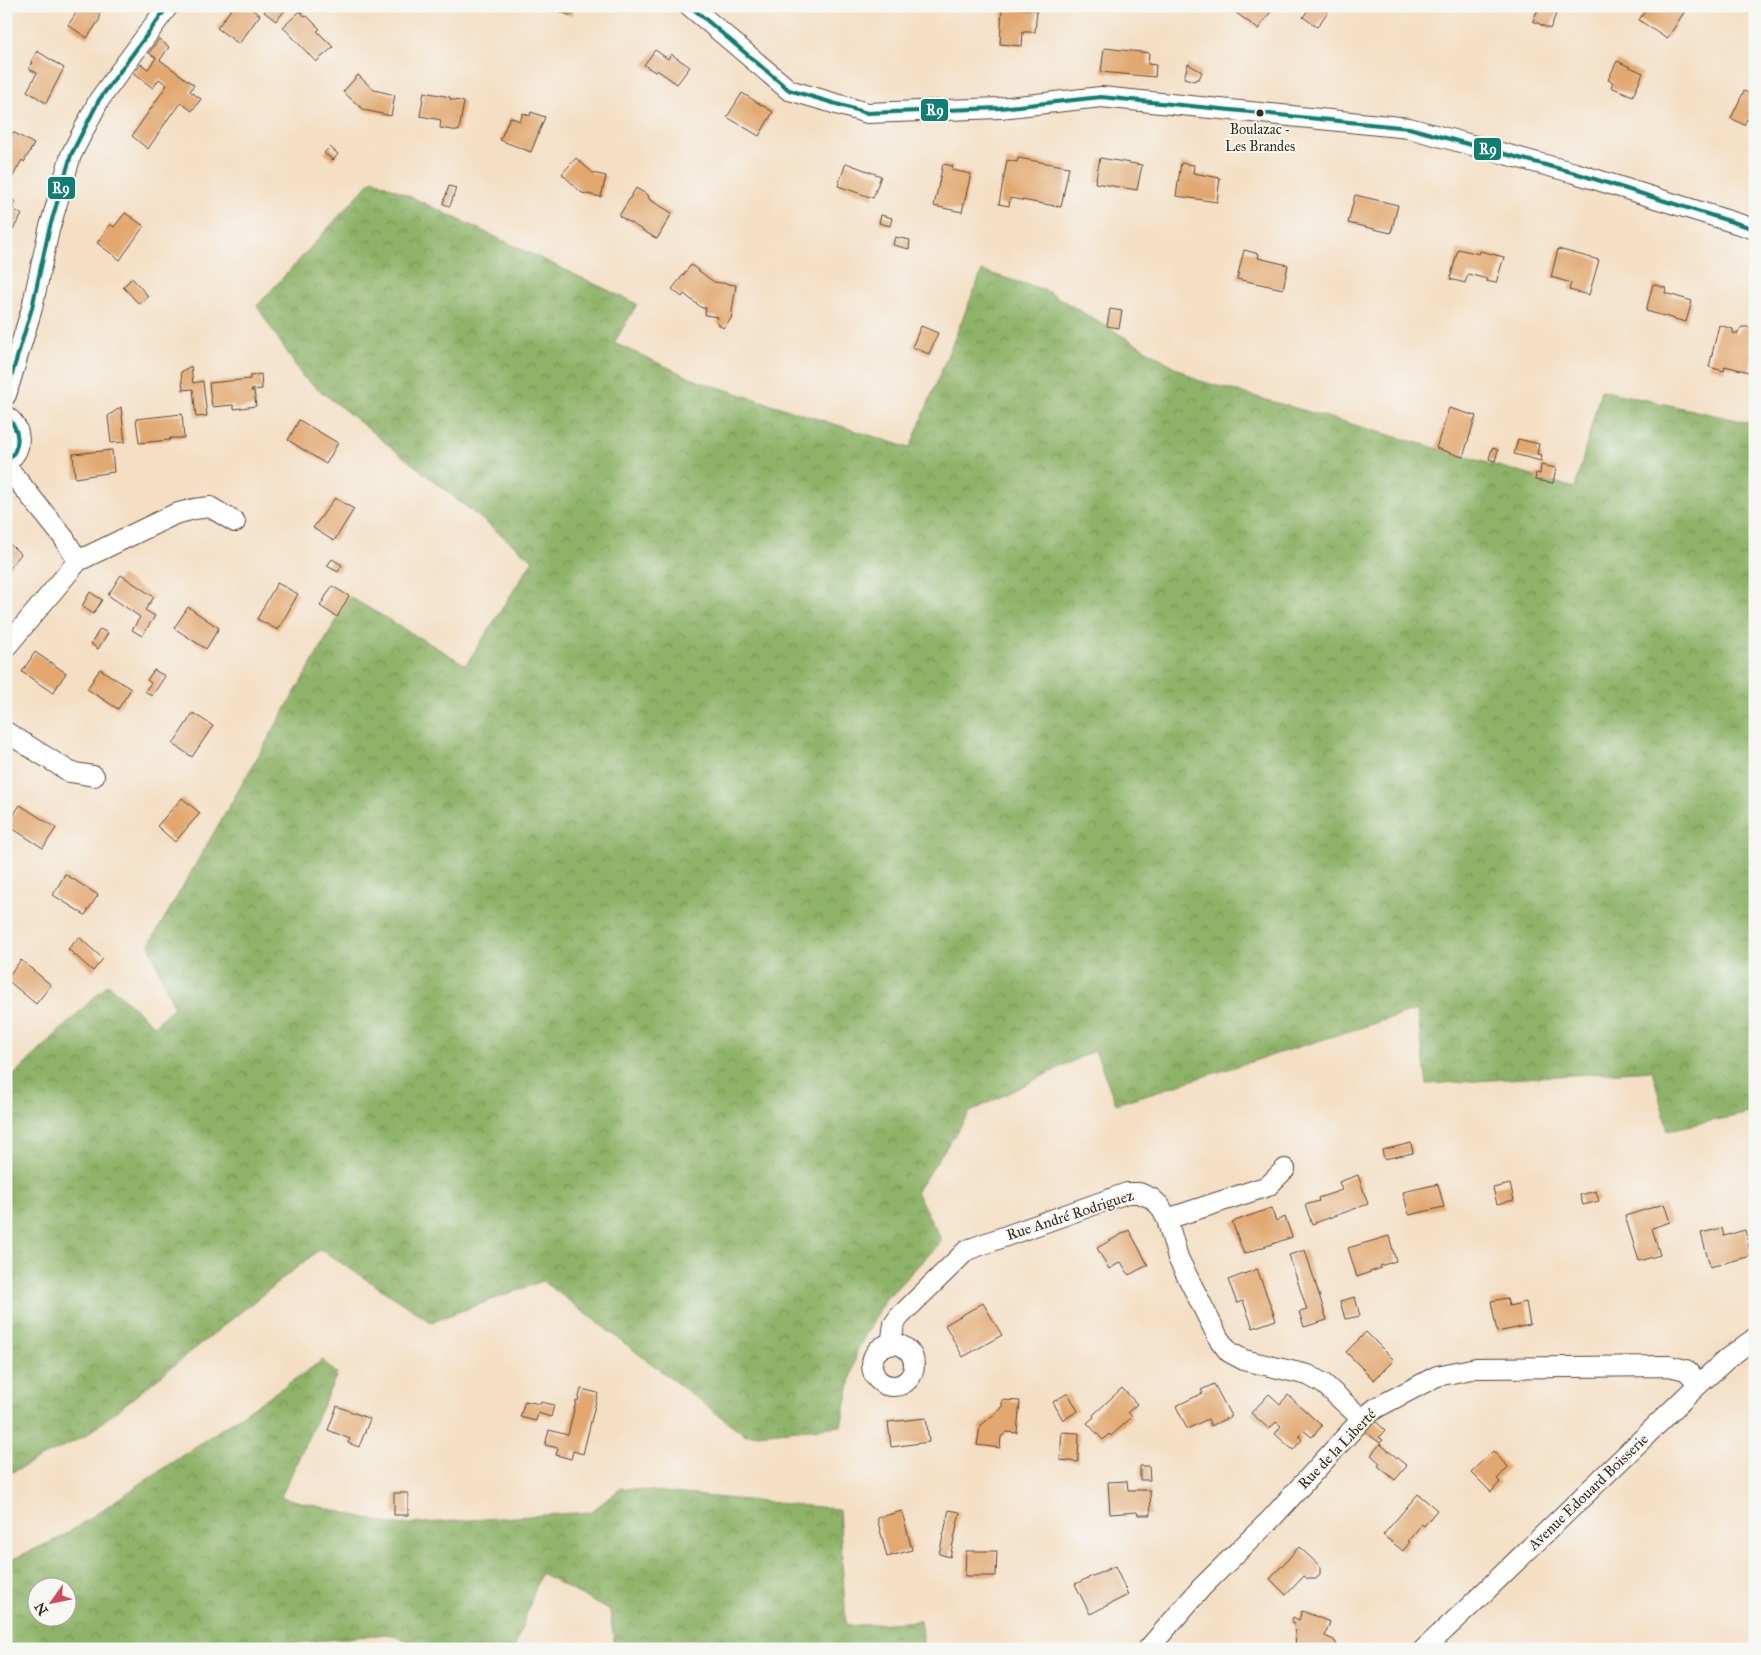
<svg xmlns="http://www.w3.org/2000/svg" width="1761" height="1655" viewBox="0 0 1761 1655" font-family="'IM FELL Great Primer',serif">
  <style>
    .forest { fill: url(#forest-crowns); stroke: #646e42; fill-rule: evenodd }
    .building { fill: #e2a870 }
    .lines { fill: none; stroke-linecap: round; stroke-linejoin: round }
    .minor-casing { stroke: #574537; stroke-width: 22 }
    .minor { stroke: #fff; stroke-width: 20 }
    .bus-1-casing { stroke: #f6f6f2; stroke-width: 8 }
    .bus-1 { stroke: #107f73; stroke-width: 4 }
    .bus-dot { fill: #3b2a1e; stroke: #f6f6f2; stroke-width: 2 }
    .labels { text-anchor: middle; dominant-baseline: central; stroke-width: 4; stroke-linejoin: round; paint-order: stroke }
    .bus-label { font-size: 14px; fill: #3b2a1e; stroke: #f6f6f2 }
    .street-label { font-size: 15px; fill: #3b2a1e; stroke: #f6f6f2 }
    .line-badge { stroke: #f6f6f2; stroke-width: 2 }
    .badge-label { font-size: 14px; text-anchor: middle; font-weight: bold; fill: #fff }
  </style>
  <defs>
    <pattern id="forest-crowns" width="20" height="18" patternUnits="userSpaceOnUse" patternTransform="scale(1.25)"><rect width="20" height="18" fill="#8db267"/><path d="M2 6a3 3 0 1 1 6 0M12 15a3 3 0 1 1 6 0" fill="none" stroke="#749154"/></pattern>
  </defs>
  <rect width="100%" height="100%" fill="#f6f6f2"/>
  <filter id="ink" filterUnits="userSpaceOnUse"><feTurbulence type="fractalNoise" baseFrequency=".02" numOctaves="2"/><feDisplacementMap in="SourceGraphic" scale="10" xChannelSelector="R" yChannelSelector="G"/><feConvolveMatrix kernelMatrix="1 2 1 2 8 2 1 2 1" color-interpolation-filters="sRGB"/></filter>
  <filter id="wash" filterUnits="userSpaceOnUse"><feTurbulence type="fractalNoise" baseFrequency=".0096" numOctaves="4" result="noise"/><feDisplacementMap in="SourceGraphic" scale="20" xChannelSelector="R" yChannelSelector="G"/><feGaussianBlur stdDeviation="1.12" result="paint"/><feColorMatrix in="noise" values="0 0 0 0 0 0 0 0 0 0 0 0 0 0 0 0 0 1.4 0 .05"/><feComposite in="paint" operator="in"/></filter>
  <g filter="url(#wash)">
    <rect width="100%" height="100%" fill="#f4dfc4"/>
    <path class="forest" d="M373 179 637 304 614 343 698 381 910 448 982 271 1045 290 1197 380 1575 488 1601 390 1755 424V1112L1668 1130 1652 1070 1427 1084 1417 1010 1116 1104 1095 1050 970 1112 916 1192 942 1241 885 1300 857 1350 841 1426 745 1435 543 1281 431 1322 320 1249 85 1436 6 1475V1083L108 984 154 1026 174 1007 149 945 350 597 466 665 533 560 303 377 257 306Z
      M323 1360 337 1374 281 1497 394 1525 591 1512 621 1488 839 1509 846 1626 920 1621 924 1649H615L610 1611 541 1573 514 1649H433L387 1634 239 1649H6V1562L62 1537ZM38 1588H68V1618H38Z"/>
    <g id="blocks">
      <path class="building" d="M81 6H106L99 15 100 19 87 38 68 25Z
        M238 6H247L260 15 239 44 217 28 233 7 236 9Z
        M268 6H285L287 8 276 21 264 12Z
        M547 6H575L571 16Z
        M1227 6H1275L1258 29Z
        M1311 6H1332L1317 27 1303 17Z
        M1648 6H1688L1667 39 1639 20Z
        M1002 7 1037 10 1035 32H1023L1022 46 1000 44Z
        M1541 7 1556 14 1550 29 1533 21 1537 11 1539 12Z
        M300 11 305 17 307 16 320 29 317 31 333 47 316 62 283 27Z
        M159 39 169 47 160 60 194 85 190 91 201 99 192 111 181 103 173 114 172 113 148 149 132 136 167 85 159 79 153 88 134 74 141 64 148 69 156 58 149 53Z
        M1104 48 1149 53 1148 64 1156 65 1155 77 1101 72Z
        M655 50 668 59 671 54 690 67 677 84 657 70 655 72 644 65Z
        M37 51 64 68 46 103 27 91 37 73 29 69 32 63 31 62Z
        M1617 61 1643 73 1633 96 1611 87 1613 82 1608 80Z
        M1188 64 1202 72 1199 79H1196L1195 81 1184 78Z
        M358 75 374 90 395 95 391 116 364 110 343 92Z
        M1744 91 1755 96V122L1747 119 1744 125 1731 118Z
        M424 92 450 97V99L464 102 459 131 440 128 441 120 420 116Z
        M742 93 773 112 759 136 727 117Z
        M531 112 545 117 531 152 500 140 510 117 520 121 523 113 530 116Z
        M13 132 34 144 24 162 22 160 8 185 6 184V143Z
        M330 147 338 154 333 160 324 153Z
        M576 158 593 173 606 176 601 197 582 193 562 174Z
        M1018 158 1069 167 1061 207 1010 198 1009 206 999 204 1007 160 1017 162Z
        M1100 158 1142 165 1137 190 1095 183Z
        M846 163 881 176 873 198 838 186Z
        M1181 163 1194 165 1193 173 1220 178 1217 202 1176 196Z
        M943 164 953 166 952 170 971 174 962 212 934 206Z
        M449 186 456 188 450 206 443 204Z
        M636 188 648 195 649 199 672 213 657 239 619 216Z
        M1355 195 1398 205 1391 233 1348 223Z
        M6 196 16 202 12 208 22 215 13 229 6 225Z
        M125 213 144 226 120 260 97 243 110 224 114 227Z
        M881 215 892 218 890 226 879 223Z
        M895 237 910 240 909 249 893 245Z
        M1458 249 1479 254 1480 251 1504 257 1496 283 1486 281 1487 279 1468 274 1465 283 1450 279Z
        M1558 249 1599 260 1589 295 1569 290 1571 283 1551 277Z
        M1244 250 1259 254 1258 258 1288 265 1283 289 1237 279Z
        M691 265 714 282 736 285 731 319 723 328 717 323 718 317 705 315 706 308H702L684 294 682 297 672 289Z
        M132 278 148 296 139 304 123 287Z
        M1653 284 1666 288 1665 293 1692 301 1686 322 1646 311Z
        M1110 309 1122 311 1119 328 1107 326Z
        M1719 325 1733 329V333L1738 334 1739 330 1742 327H1748L1754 330 1755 359 1752 358 1749 372 1725 366 1724 371 1709 367Z
        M921 326 938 333 929 354 912 347Z
        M191 366 193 383 203 381 207 416 196 417 193 389 183 390 181 372Z
        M261 374 262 389 251 390V391H254L256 406 234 409 233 405 212 407 209 383 250 379V376Z
        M121 407 125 442 111 443 108 416Z
        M1449 408 1476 416 1463 457 1436 448Z
        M182 414 184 438H170V440L139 443 136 419Z
        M299 420 338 443 326 464 288 440Z
        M1518 439 1539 444 1537 454 1542 455 1541 461 1514 454Z
        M1492 448 1498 450 1495 461 1489 459Z
        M112 450 114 472 75 478 73 454Z
        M1541 465 1556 468 1553 483 1535 480 1536 473 1540 474Z
        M335 498 354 509 334 541 313 528Z
        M6 541 21 554 8 570 6 569Z
        M332 559 342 565 338 572 327 566Z
        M121 575 154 597 145 610 155 616 142 636 132 630 140 617 108 595Z
        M277 583 298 594 278 630 257 619Z
        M332 586 349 596 337 617 320 606Z
        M90 592 102 600 93 614 82 606Z
        M188 607 219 628 206 649 174 628Z
        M100 629 108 633 98 649 91 644Z
        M35 652 66 673 53 693 22 672Z
        M100 669 131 689 118 709 87 689Z
        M154 670 165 676 152 696 145 691 151 683 147 680Z
        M193 713 213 726 192 757 173 744Z
        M182 798 200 813 175 842 157 826Z
        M20 805 56 828 43 848 7 825Z
        M65 874 98 895 85 915 53 895Z
        M79 937 103 959 93 971 68 949Z
        M21 960 51 985 36 1004 6 979Z
        M1411 1143 1413 1153 1384 1159 1382 1150Z
        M1358 1175 1368 1204 1312 1224 1305 1205 1319 1201 1318 1198 1342 1190 1339 1182Z
        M1438 1184 1444 1207 1409 1215 1403 1192Z
        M1510 1184 1514 1200 1497 1204 1493 1188Z
        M1596 1191 1599 1201 1583 1205 1580 1195Z
        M1664 1204 1670 1222 1652 1228 1660 1255 1639 1261 1625 1216Z
        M1271 1208 1276 1221 1285 1217 1292 1237 1244 1254 1232 1222Z
        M1722 1228 1724 1236 1745 1230 1751 1256 1710 1267 1701 1233Z
        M1129 1230 1148 1265 1129 1275 1121 1262 1109 1269 1097 1248Z
        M1389 1236 1396 1261 1380 1266 1381 1268 1357 1277 1348 1248Z
        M1305 1250 1327 1320 1304 1327 1299 1312 1307 1310 1289 1255Z
        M1257 1269 1276 1320 1253 1328 1243 1301 1237 1303 1228 1280Z
        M1355 1297 1360 1316 1345 1319 1340 1301Z
        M1507 1298 1509 1306 1526 1302 1530 1325 1497 1332 1491 1301Z
        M983 1303 1002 1335 963 1357 945 1325Z
        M1366 1332 1394 1360 1374 1380 1346 1352Z
        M1214 1384 1231 1416 1211 1426 1208 1419 1187 1429 1176 1406 1203 1393 1201 1390Z
        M1122 1388 1137 1404 1128 1412 1132 1417 1111 1436 1109 1434 1103 1440 1087 1423 1094 1417 1093 1415Z
        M581 1389 598 1393 583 1454 573 1451 571 1459 556 1455 558 1448 545 1445 549 1430 568 1435 576 1401H578Z
        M1068 1393 1078 1411 1063 1420 1053 1402Z
        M1269 1394 1280 1404 1288 1395 1322 1426 1312 1437 1304 1431 1299 1436 1302 1440 1293 1450 1275 1434 1281 1426 1276 1422 1269 1429 1251 1413Z
        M1002 1400 1020 1401 1017 1433 1007 1432 1001 1437 1000 1448 977 1445 980 1426 1002 1408Z
        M525 1401 540 1404 541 1402 554 1405 551 1417 538 1413 536 1421 520 1417Z
        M337 1406 370 1419 359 1447 348 1443 350 1439 328 1430Z
        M926 1418 929 1442 891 1447 888 1422Z
        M1374 1420 1385 1430 1379 1437 1383 1440 1380 1443 1364 1431Z
        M1062 1432 1079 1433 1078 1462 1060 1460Z
        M1380 1444 1407 1466 1395 1480 1378 1466 1380 1463 1371 1455Z
        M1493 1451 1508 1467 1497 1479 1500 1482 1491 1492 1471 1472Z
        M1140 1466H1149L1150 1480H1140Z
        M1127 1481 1128 1490H1150L1151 1515H1138L1137 1512 1110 1514 1108 1482Z
        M394 1493H408V1515H394Z
        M1418 1494 1437 1510 1424 1526 1422 1524 1408 1541 1410 1542 1403 1551 1383 1535Z
        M949 1510 960 1512 950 1557 939 1554Z
        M902 1511 912 1550 887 1557 877 1518Z
        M1299 1547 1320 1566V1574L1316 1579H1308L1304 1576 1286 1595 1270 1579Z
        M966 1551H997L996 1576H965Z
        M1115 1566 1128 1595 1090 1614 1075 1584Z
        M1302 1611 1330 1622 1325 1636 1334 1640 1338 1647H1296L1294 1624 1291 1623 1293 1617 1299 1620Z"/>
    </g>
  </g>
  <g filter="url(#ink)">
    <use href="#blocks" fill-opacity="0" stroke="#574537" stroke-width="1"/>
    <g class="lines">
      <defs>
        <path id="minor" d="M690 6 789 90 867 113 1000 108 1101 97 1409 128 1575 173 1755 229
          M6 395 32 308 49 230 71 155 99 100 168 6
          M6 416C22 428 24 450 6 462
          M6 466 64 538 78 561 6 647
          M78 561 175 514 194 509 210 507 235 522
          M6 732 70 772 94 776
          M1167 1219 1268 1186 1285 1169
          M872 1365a21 21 0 1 1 42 0a21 21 0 1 1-42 0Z
          M891 1345 894 1324 900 1316 967 1250 1127 1193H1139L1151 1198 1160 1206 1167 1219 1178 1258 1219 1339 1229 1352 1244 1360 1308 1375 1324 1384 1362 1419
          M1148 1649 1202 1587 1271 1519 1362 1419 1376 1408 1437 1376 1476 1368 1669 1366 1686 1370 1699 1384
          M1424 1649 1469 1607 1699 1384 1728 1358 1755 1338"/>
      </defs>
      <use href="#minor" class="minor-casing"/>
      <use href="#minor" class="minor"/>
      <defs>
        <path id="bus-1" d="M690 6 789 90 867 113 1000 108 1101 97 1409 128 1575 173 1755 229
          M6 394 32 308 49 230 71 155 99 100 168 6
          M6 416C21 430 22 448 6 462"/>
      </defs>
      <use href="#bus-1" class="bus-1-casing"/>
      <use href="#bus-1" class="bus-1"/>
    </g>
  </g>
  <circle class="bus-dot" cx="1260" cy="113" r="4.5"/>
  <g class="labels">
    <g class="bus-label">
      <text x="1260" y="129">Boulazac -<tspan x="1260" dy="17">Les Brandes</tspan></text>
    </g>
    <g class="street-label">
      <text transform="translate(1070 1215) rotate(-18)">Rue André Rodriguez</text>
      <text transform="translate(1337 1449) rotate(-46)">Rue de la Liberté</text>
      <text transform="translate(1588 1492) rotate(-44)">Avenue Edouard Boisserie</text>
    </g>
  </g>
  <g class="line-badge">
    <rect x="920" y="98" width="29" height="24" rx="5" fill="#107f73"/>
    <rect x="1473" y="137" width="29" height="24" rx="5" fill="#107f73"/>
    <rect x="47" y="176" width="29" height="24" rx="5" fill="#107f73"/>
  </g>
  <g class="badge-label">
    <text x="935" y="115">R9</text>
    <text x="1488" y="154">R9</text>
    <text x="61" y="193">R9</text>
  </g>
  <rect width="1761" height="1655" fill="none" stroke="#f6f6f2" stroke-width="25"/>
  <g transform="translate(52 1602) rotate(237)"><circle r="24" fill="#f6f6f2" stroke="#aba49d"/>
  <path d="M0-4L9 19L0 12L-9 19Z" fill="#d1495b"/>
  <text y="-8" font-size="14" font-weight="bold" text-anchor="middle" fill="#3b2a1e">N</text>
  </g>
</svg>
